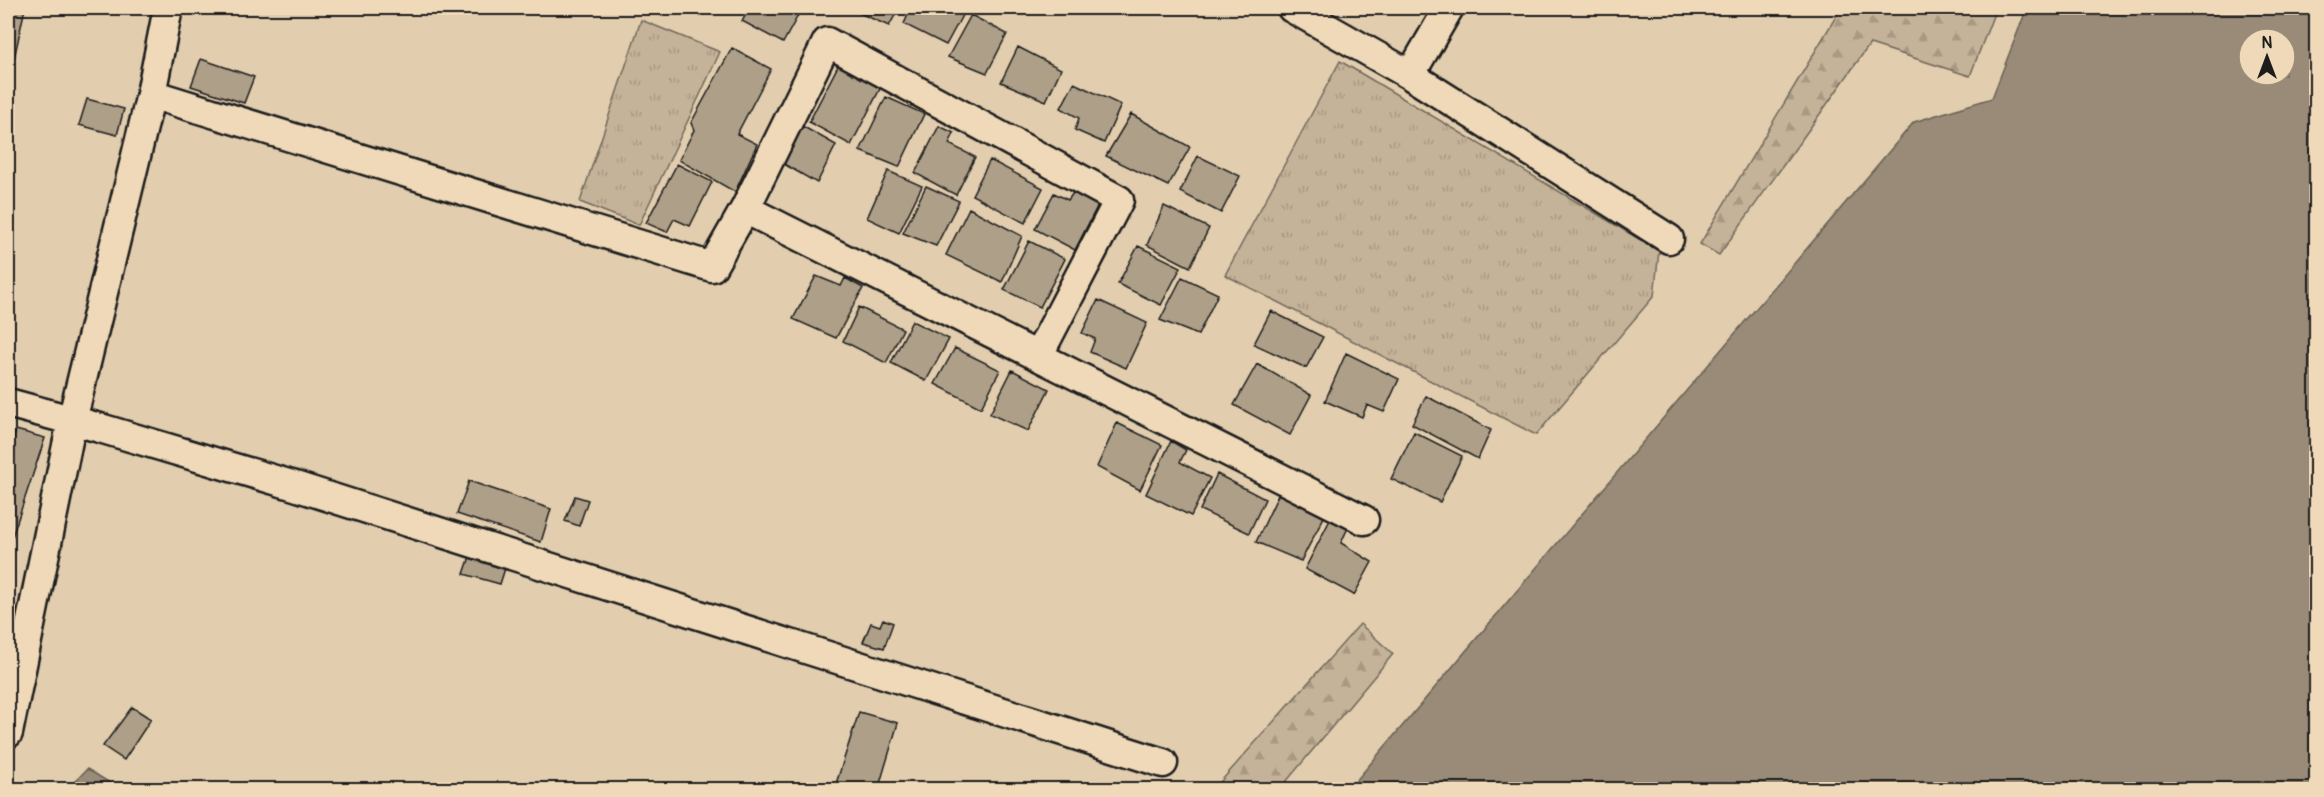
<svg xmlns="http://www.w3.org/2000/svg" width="2324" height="797" viewBox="0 0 2324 797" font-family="Pangolin,sans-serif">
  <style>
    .grass { fill: url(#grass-tufts); stroke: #70685a; stroke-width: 1.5 }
    .forest { fill: url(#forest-firs); stroke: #70685a; stroke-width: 1.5 }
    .water { fill: #998b78; stroke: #675f53; stroke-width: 1.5; fill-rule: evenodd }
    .building { fill: #ae9f88; stroke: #1c1c1c; stroke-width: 1.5 }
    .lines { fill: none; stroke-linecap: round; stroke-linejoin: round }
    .minor-casing { stroke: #1c1c1c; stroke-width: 33 }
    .minor { stroke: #efd9b8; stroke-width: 28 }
  </style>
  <defs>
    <pattern id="grass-tufts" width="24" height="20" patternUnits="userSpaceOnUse" patternTransform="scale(1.5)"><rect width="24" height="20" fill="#c5b399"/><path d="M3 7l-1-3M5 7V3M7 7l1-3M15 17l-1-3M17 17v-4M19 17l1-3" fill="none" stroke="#a99983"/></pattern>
    <pattern id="forest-firs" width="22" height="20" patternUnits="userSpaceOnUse" patternTransform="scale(1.5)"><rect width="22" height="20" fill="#c5b399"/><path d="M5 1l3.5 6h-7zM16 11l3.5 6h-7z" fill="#a99983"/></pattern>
  </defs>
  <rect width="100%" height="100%" fill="#e2ceaf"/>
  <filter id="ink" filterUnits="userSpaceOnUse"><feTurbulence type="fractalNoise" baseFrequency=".0167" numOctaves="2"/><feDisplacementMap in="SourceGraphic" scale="12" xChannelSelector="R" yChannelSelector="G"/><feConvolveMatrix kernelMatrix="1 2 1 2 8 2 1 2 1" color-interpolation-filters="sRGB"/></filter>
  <g filter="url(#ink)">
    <path class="grass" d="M641 20 720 52 639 225 580 202Z
      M1340 61 1659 251 1654 296 1536 435 1225 275Z"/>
    <path class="forest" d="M1841 8H1996L1970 76 1870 44 1719 255 1700 244Z
      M1360 624 1393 654 1280 789H1214Z"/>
    <path class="water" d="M2027 8H2316V789H1349L1914 122 1992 98ZM2249 39H2285V75H2249Z
      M87 769 120 789H68Z"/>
    <path class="building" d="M8 8H25L14 59 8 57Z
      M750 8H802L783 43 742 21Z
      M851 8H899L889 26 850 9Z
      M911 8H960L965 10 946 45 904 24Z
      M971 15 1007 34 987 73 948 57Z
      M1018 47 1061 69 1046 101 1001 82Z
      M732 48 771 69 737 134 757 144 735 192 679 160 694 130 691 123Z
      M201 59 254 77 244 103 191 86Z
      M841 60 884 81 851 145 809 122Z
      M1074 83 1121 105 1104 143 1075 130 1079 118 1061 108Z
      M886 97 924 114 899 167 860 151Z
      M87 99 124 109 117 135 79 125Z
      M1131 114 1190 147 1168 186 1106 156Z
      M802 126 836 145 817 183 782 163Z
      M939 126 954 133 949 144 975 157 956 195 915 173Z
      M1198 156 1240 176 1221 213 1180 192Z
      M990 160 1043 188 1025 223 972 195Z
      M677 164 712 182 690 226 674 219 667 232 646 223Z
      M888 171 922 186 899 233 867 218Z
      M926 186 959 201 936 246 903 233Z
      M1078 186 1101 199 1075 250 1035 229 1054 193 1068 200Z
      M1164 206 1209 228 1190 267 1147 245Z
      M969 208 1022 236 1002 282 946 255Z
      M1029 241 1065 259 1040 307 1004 290Z
      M1138 246 1181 267 1161 305 1118 284Z
      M816 276 841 286 845 278 863 288 836 338 793 319Z
      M1182 277 1218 294 1198 335 1160 320Z
      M1098 300 1147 323 1126 368 1090 352 1095 339 1082 333Z
      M859 307 903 329 886 363 843 341Z
      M1271 311 1323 337 1306 368 1254 344Z
      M912 321 949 339 926 381 891 363Z
      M955 348 1000 370 981 408 935 384Z
      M1346 353 1399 379 1384 412 1367 405 1362 417 1325 401Z
      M1257 364 1311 395 1290 435 1234 405Z
      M1012 370 1049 389 1028 431 990 414Z
      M1426 396 1491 430 1478 459 1412 424Z
      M1117 423 1162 445 1140 490 1097 467Z
      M16 430 45 438 8 549V457Z
      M1414 432 1462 456 1440 502 1391 479Z
      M1171 441 1186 450 1180 462 1210 478 1191 516 1146 494Z
      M1217 474 1265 499 1249 533 1200 510Z
      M469 481 551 509 541 542 457 514Z
      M1279 493 1325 515 1301 561 1256 542Z
      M575 496 588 500 579 526 565 521Z
      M1334 512 1352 519 1341 543 1372 562 1354 595 1305 569Z
      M473 548 508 559 500 584 464 574Z
      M883 619 893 623 884 648 863 642 871 623 880 626Z
      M132 707 151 719 124 760 103 746Z
      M859 712 898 723 878 790H834Z"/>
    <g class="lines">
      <defs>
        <path id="minor" d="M1292 8 1410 75 1669 239
          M1410 75 1449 8
          M151 94 712 267 745 209 1364 520
          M745 209 827 42 1119 200 1038 356
          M8 403 100 428 295 486 1163 763
          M8 733 72 421 151 94 168 8"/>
      </defs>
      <use href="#minor" class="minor-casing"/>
      <use href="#minor" class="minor"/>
    </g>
  </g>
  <rect width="2324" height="797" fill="none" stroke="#efd9b8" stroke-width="30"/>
  <rect x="15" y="15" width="2294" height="767" fill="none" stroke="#1c1c1c" stroke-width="2" filter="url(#ink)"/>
  <g transform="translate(2267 57)"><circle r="28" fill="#efd9b8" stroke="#9b8d7a" stroke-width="1.5"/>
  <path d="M0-4.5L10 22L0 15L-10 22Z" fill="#1c1c1c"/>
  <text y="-9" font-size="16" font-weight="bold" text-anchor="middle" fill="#1c1c1c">N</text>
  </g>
</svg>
